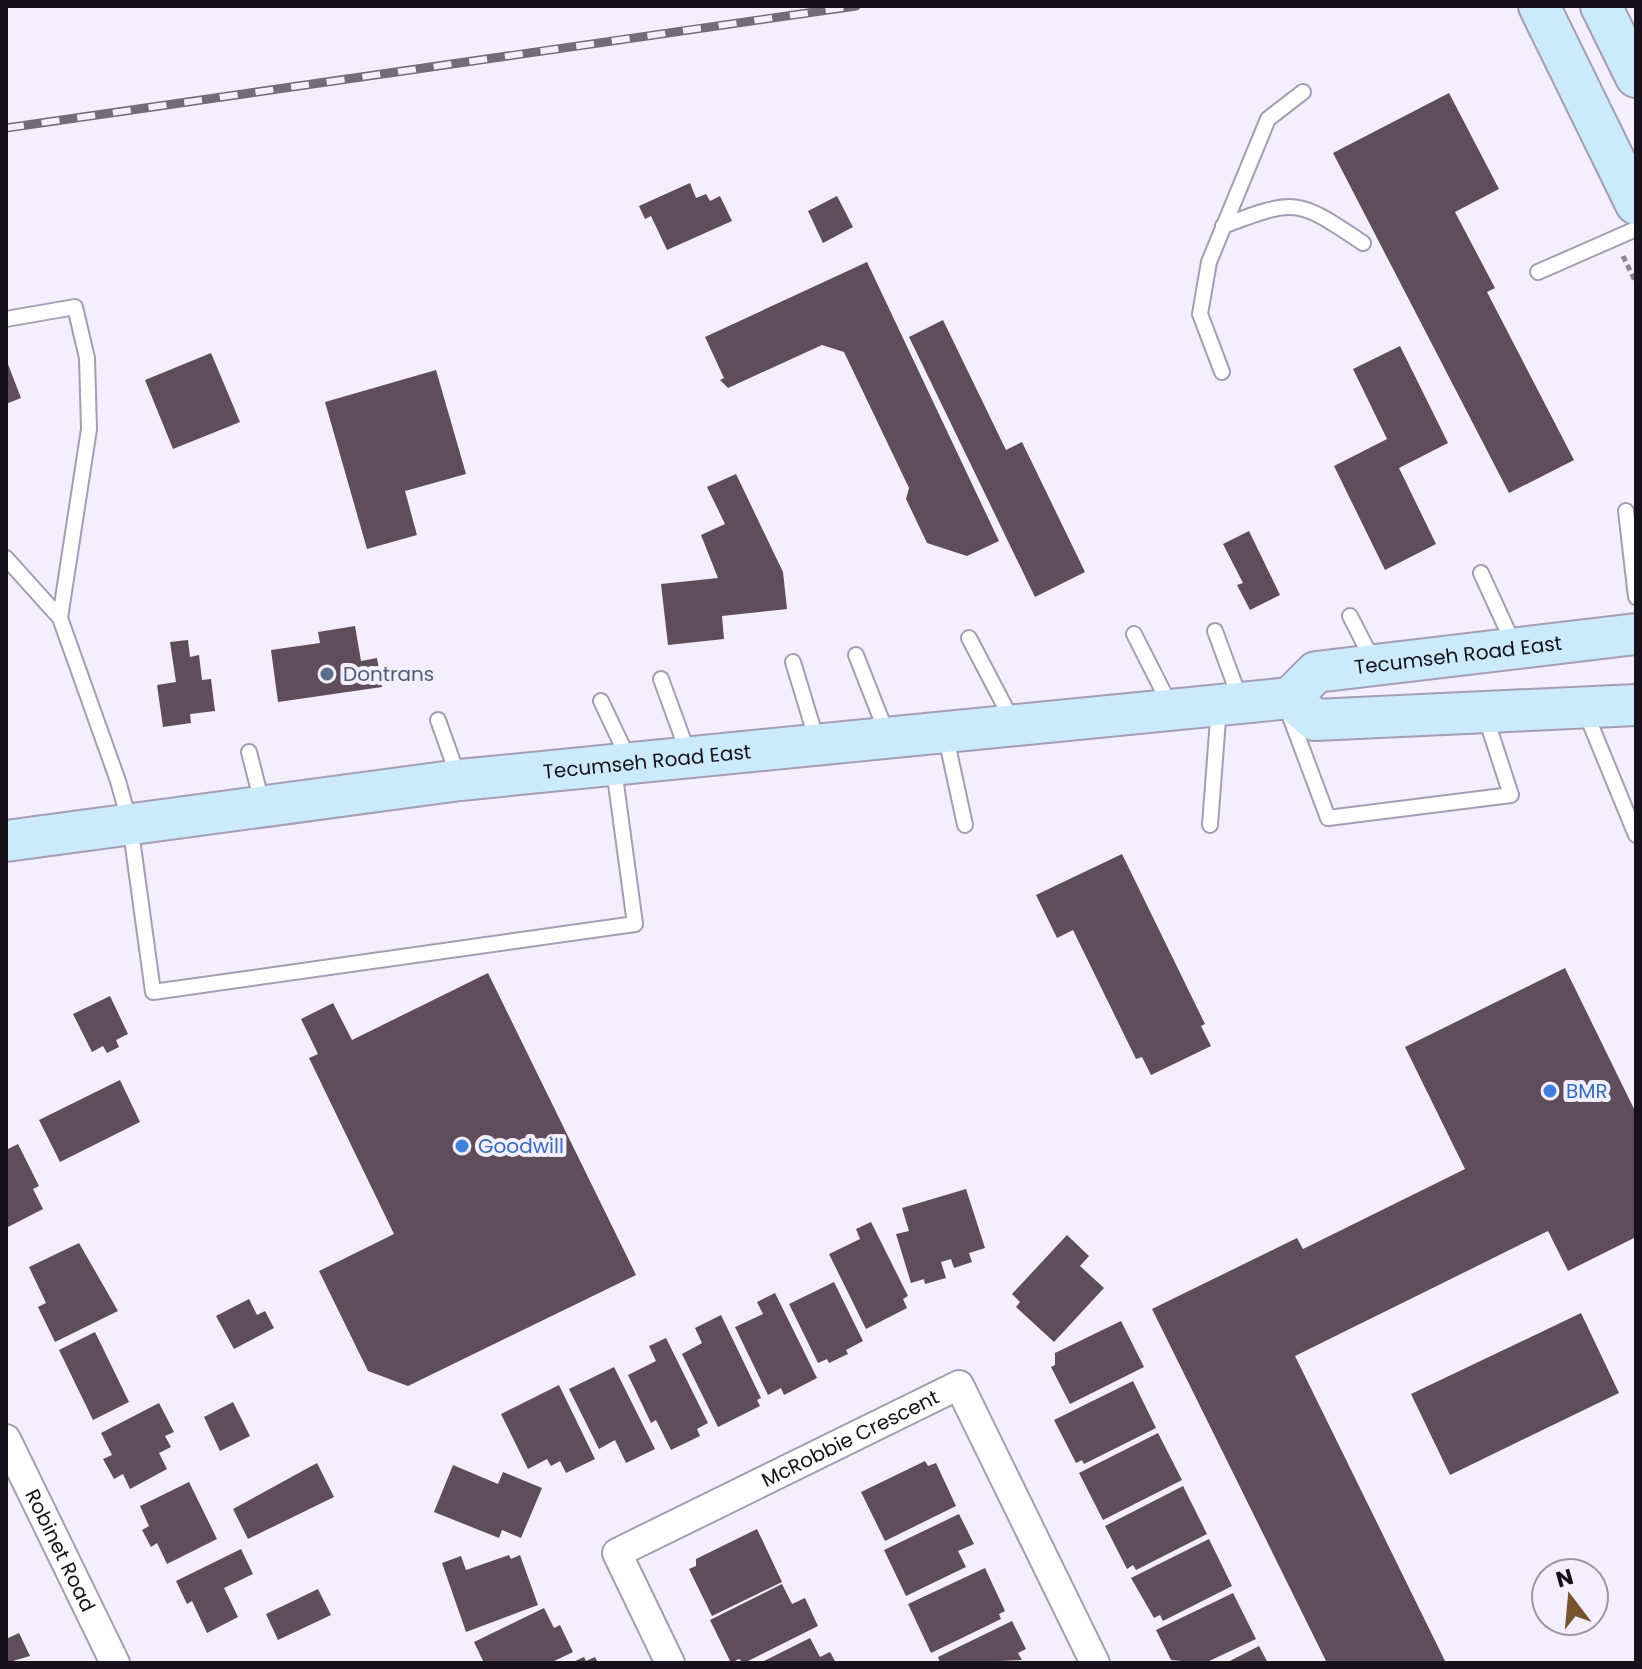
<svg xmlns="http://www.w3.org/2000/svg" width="1642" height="1669" viewBox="0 0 1642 1669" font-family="Poppins,sans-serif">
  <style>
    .building { fill: #5f4d5b }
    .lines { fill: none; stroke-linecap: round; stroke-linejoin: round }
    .service-casing { stroke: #a59db3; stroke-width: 18 }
    .minor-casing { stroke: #a59db3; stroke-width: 32 }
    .secondary-casing { stroke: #a59db3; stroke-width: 44 }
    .path { stroke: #8c8893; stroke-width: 5; stroke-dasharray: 6 4; stroke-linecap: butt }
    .service { stroke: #fff; stroke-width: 14 }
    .minor { stroke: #fff; stroke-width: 28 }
    .secondary { stroke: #cbebfd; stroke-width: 40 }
    .rail-casing { stroke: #716d78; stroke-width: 9 }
    .rail { stroke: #f4effe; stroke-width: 6; stroke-dasharray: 18; stroke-linecap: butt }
    .service-dot { fill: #5c6f8a; stroke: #f4effe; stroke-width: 3 }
    .shop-dot { fill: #3f7fe0; stroke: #f4effe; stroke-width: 3 }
    .labels { text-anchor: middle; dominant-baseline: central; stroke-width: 8; stroke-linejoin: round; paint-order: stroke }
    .street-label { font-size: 20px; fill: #15121a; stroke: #f4effe }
    .service-label { font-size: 20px; fill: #4e5e75; stroke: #f4effe; text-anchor: start }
    .shop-label { font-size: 20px; fill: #366cbe; stroke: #f4effe; text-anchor: start }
  </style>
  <rect width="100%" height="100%" fill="#f4effe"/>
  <path class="building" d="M1449 93 1499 189 1455 212 1495 288 1487 292 1574 460 1509 493 1333 153Z
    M690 183 696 198 706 194 710 201 720 196 732 221 667 250 651 216 645 219 639 206Z
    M837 196 853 227 823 243 808 211Z
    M867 262 999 541 967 556 927 543 906 499 909 488 844 352 822 345 728 388 720 380 724 378 705 337Z
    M943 320 1006 450 1022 442 1085 572 1035 597 909 337Z
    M1400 346 1448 443 1399 468 1436 544 1385 570 1334 466 1387 439 1353 369Z
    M211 353 240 422 173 449 145 380Z
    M6 359 21 398 6 404Z
    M436 370 466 474 405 491 417 535 367 549 325 402Z
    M736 474 783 572 787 609 722 616 724 639 668 645 661 584 718 578 701 535 725 524 707 487Z
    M1249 531 1280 595 1250 610 1237 585 1243 583 1223 544Z
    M355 626 361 661 377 658 382 687 278 702 271 650 320 643 318 632Z
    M188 640 190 657 199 655 202 680 211 679 215 711 190 714 191 723 163 727 157 685 176 682 170 642Z
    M1122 854 1205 1024 1201 1026 1211 1046 1151 1075 1142 1057 1136 1059 1073 930 1057 938 1036 895Z
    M1565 968 1636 1113V1237L1568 1271 1548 1231 1295 1356 1446 1663H1327L1152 1309 1297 1238 1303 1249 1465 1169 1405 1047Z
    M488 973 636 1275 408 1386 368 1371 319 1271 394 1234 309 1058 318 1054 301 1019 333 1003 352 1040Z
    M110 996 128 1034 116 1040 119 1047 107 1053 103 1046 92 1052 73 1014Z
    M120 1080 140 1122 60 1162 39 1120Z
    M18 1144 39 1186 33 1189 43 1209 6 1228V1150Z
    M966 1189 985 1248 969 1253 972 1262 954 1268 951 1259 941 1262 946 1278 925 1284 924 1279 911 1283 896 1234 909 1231 902 1208Z
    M871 1222 908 1296 903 1299 907 1308 866 1329 829 1254 860 1239 856 1229Z
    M1067 1235 1089 1256 1080 1266 1104 1288 1054 1342 1016 1307 1020 1302 1012 1294Z
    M79 1243 118 1311 55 1342 38 1307 46 1303 29 1267Z
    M834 1282 863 1341 846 1350 848 1354 829 1363 827 1359 818 1363 789 1304Z
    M775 1293 817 1378 784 1395 781 1388 768 1395 735 1327 763 1314 757 1302Z
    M249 1299 257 1315 265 1311 274 1328 234 1349 216 1316Z
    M1581 1313 1619 1393 1450 1475 1411 1394Z
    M721 1315 761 1398 757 1400 760 1406 718 1427 682 1354 702 1343 695 1328Z
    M1121 1321 1144 1367 1070 1404 1051 1367 1055 1365V1353Z
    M95 1332 129 1402 93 1420 59 1350Z
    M666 1338 708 1423 697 1429 700 1436 671 1450 656 1420 651 1423 628 1375 656 1361 649 1346Z
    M614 1367 655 1449 626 1463 615 1440 599 1449 569 1389Z
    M1133 1381 1156 1428 1084 1464 1082 1460 1076 1463 1054 1420Z
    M559 1385 595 1459 566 1473 560 1461 551 1466 547 1459 528 1469 501 1414Z
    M233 1402 250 1436 220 1451 204 1417Z
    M159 1403 174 1432 165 1436 171 1447 159 1453 167 1469 130 1489 123 1474 114 1479 103 1459 112 1455 101 1433Z
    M1158 1433 1182 1480 1103 1520 1079 1473Z
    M925 1461 928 1466 936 1463 956 1506 885 1541 861 1492Z
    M317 1463 334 1497 248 1539 233 1509Z
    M453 1465 498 1484 503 1472 542 1488 521 1538 502 1530 499 1538 434 1512Z
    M189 1482 217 1539 167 1564 157 1543 151 1547 142 1530 149 1526 140 1506Z
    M1183 1486 1207 1534 1136 1570 1133 1565 1127 1569 1105 1526Z
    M959 1514 974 1544 958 1551 966 1567 906 1596 884 1550Z
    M757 1529 782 1582 712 1616 689 1569 696 1566V1559Z
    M1209 1539 1232 1586 1163 1621 1160 1615 1154 1618 1131 1578Z
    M241 1549 253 1574 224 1588 238 1617 207 1633 192 1601 187 1604 176 1581Z
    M509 1555 511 1559 520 1555 538 1605 466 1632 442 1563 461 1556 466 1570Z
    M985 1568 1005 1611 999 1614 1001 1619 931 1653 908 1604Z
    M782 1584 792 1604 805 1598 818 1626 744 1663 739 1659 731 1663 710 1620Z
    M318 1589 331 1615 278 1640 266 1614Z
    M1233 1593 1256 1639 1205 1663 1171 1660 1156 1630Z
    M544 1608 554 1628 560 1625 573 1652 550 1663H484L474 1642Z
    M1012 1621 1026 1649 1018 1653 1022 1660 940 1663 938 1657Z
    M19 1633 30 1656 6 1663V1639Z
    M810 1638 820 1657 830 1652 836 1663H760Z
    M1259 1646 1268 1663H1226Z
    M584 1657 586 1661 595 1657 598 1663H571Z"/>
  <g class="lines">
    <defs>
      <path id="service" d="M1223 226C1297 198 1297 199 1363 243
        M1538 272 1636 229
        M6 319 75 307 87 358 89 429 60 618
        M1222 372 1200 314 1209 262 1268 119 1303 92
        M1626 511 1636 597
        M6 558 60 618 118 781 130 824 153 992 635 924 614 769
        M1481 573 1514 645
        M1350 616 1373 661
        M1215 631 1240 699
        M1134 634 1170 705
        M969 638 1013 722
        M856 655 887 734
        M793 662 817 741
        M661 679 688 753
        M601 701 630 762
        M1288 711 1328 818 1511 795 1485 715
        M1585 711 1636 835
        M438 720 458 776
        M945 733 965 825
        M249 752 262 803
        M1210 825 1219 706"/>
      <g id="minor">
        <path id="s1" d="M6 1439 115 1663"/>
        <path id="s2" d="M670 1663 617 1553 959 1385 1095 1663"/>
      </g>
      <g id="secondary">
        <path d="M1539 6 1636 204"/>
        <path d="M1601 6 1636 77"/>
        <path d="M1290 698 1315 720 1636 705"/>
        <path id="s3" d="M6 841 460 780 1290 698 1316 672 1636 634"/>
      </g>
    </defs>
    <use href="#service" class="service-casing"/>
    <use href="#minor" class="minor-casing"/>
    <use href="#secondary" class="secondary-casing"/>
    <path class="path" d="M1623 256 1636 283"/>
    <use href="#service" class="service"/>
    <use href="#minor" class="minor"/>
    <use href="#secondary" class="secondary"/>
    <defs>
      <path id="rail" d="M6 128 856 6"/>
    </defs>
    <use href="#rail" class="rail-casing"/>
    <use href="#rail" class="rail"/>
  </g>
  <circle class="service-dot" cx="327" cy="674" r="8"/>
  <g class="shop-dot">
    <circle cx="1550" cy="1091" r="8"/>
    <circle cx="462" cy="1146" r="8"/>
  </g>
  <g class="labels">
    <g class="street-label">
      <text stroke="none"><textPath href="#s3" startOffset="1472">Tecumseh Road East</textPath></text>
      <text stroke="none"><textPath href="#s3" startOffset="646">Tecumseh Road East</textPath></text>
      <text stroke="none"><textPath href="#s2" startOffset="382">McRobbie Crescent</textPath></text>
      <text stroke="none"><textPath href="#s1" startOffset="124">Robinet Road</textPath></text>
    </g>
    <g class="service-label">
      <text x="343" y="674">Dontrans</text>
    </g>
    <g class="shop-label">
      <text x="1566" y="1091">BMR</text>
      <text x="478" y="1146">Goodwill</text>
    </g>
  </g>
  <rect width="1642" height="1669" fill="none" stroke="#15121a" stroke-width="16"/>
  <g transform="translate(1570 1597) rotate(344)"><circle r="38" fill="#f4effe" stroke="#9b97a3" stroke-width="2"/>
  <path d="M0-6L14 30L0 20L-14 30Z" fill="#77542d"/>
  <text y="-12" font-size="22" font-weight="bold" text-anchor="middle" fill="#15121a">N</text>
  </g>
</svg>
